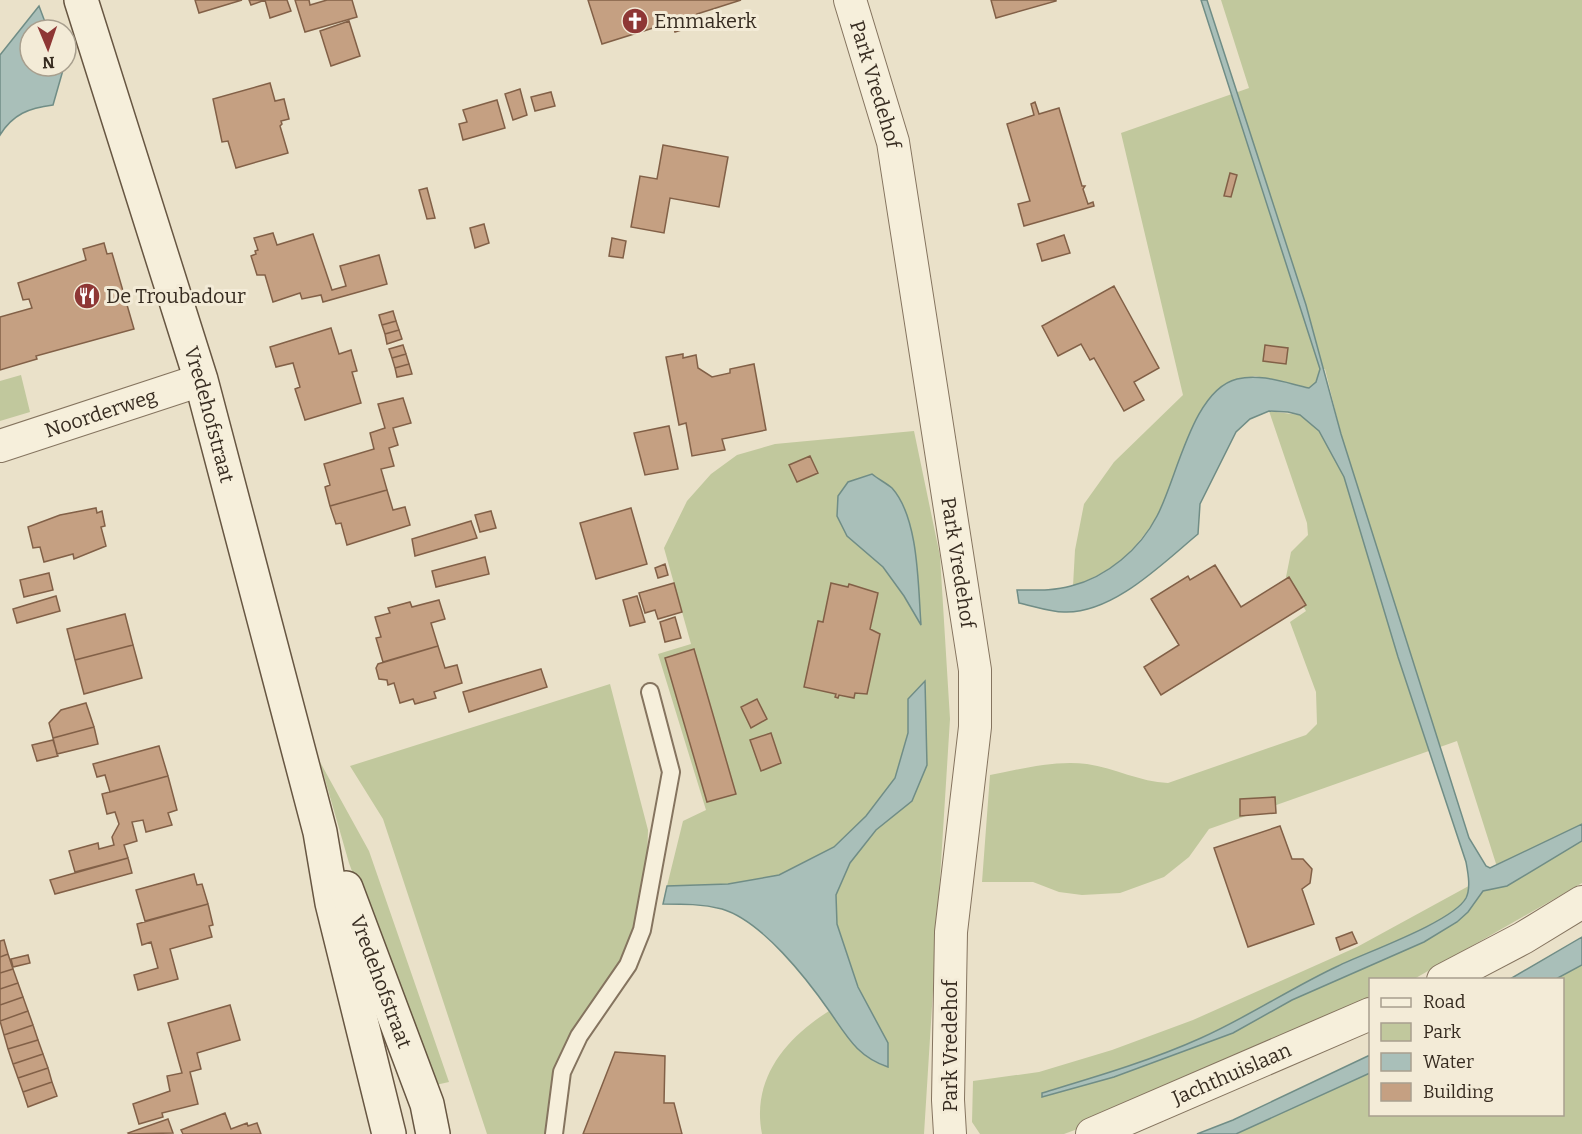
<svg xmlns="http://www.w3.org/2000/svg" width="1582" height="1134" viewBox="0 0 1582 1134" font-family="Bitter,serif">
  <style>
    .green { fill: #c1c89d; fill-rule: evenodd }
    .water { fill: #a9bfb9; stroke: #708d86; stroke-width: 1.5 }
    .building { fill: #c5a082; stroke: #826047; stroke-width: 1.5 }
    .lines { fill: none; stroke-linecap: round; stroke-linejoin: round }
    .lane-casing { stroke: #85745f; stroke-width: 20 }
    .street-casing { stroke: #85745f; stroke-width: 34 }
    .secondary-casing { stroke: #675642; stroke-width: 36 }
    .lane { stroke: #f6efdb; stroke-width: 16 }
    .street { stroke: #f6efdb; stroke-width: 32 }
    .secondary { stroke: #f6efdb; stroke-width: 33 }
    .labels { text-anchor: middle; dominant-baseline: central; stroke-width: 6; stroke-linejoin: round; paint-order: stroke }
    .poi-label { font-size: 20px; fill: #372c21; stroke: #f3ebd7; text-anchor: start }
    .street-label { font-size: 20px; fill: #372c21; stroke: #f3ebd7 }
  </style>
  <rect width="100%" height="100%" fill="#eae1c9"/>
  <path class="green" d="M1221 0H1582V883L1414 979 1370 980V1001L1132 1109 1064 1134H980L972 1122 973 1081 1039 1072 1112 1050 1193 1020 1357 947 1498 870 1457 741 1209 829 1189 857 1164 877 1120 893 1082 895 1059 892 1033 882H982L990 775C1021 769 1055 760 1087 764 1115 768 1140 782 1168 783L1306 735 1317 724 1316 692 1290 622 1306 611 1286 577 1291 552 1308 535 1307 523 1269 411 1300 415 1319 431 1341 434 1325 369H1320L1316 382 1309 388 1255 376 1229 382C1203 431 1161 530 1118 562 1104 573 1089 580 1073 586L1075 550 1084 504 1114 462 1183 395 1121 133 1249 88Z
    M21 375 30 412 0 421V381Z
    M914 431 940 556 950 719 924 1134H762C751 1079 786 1038 829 1011 846 1034 859 1059 888 1067V1043L858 987 837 924 836 895 850 863 876 830 912 801 925 682 908 699V733L895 778 866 816 834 847 779 875 728 884 667 886 683 821 706 810 658 654 691 644 664 548 687 501 711 474 737 455 775 444ZM837 516 916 559 920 624 904 596 883 567 847 536Z
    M610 684 648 830 646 894 624 954 561 1051 551 1082 546 1134H487L383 819 350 766Z
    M320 762 369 851 449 1082 431 1086 349 863Z
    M1582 953V1134H1215L1370 1066V1114H1562V980L1535 979Z"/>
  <path class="water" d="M1201 0H1207L1306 305 1341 434 1469 838 1486 866 1490 868 1582 824V841L1507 886 1483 891 1468 912 1457 922 1424 942 1292 1000 1233 1033 1114 1077 1042 1097V1093C1095 1077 1150 1061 1201 1038 1248 1017 1291 988 1338 966 1364 953 1453 922 1466 898 1471 888 1468 873 1466 862L1398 657 1344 477 1319 431 1300 415 1288 412 1269 411 1250 419 1236 432 1200 504 1198 534C1163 563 1113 614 1064 612 1050 612 1033 606 1019 603L1017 590C1035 590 1054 591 1071 586 1107 577 1140 549 1157 516 1177 479 1192 390 1237 379 1261 373 1286 383 1309 388L1316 382 1320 369Z
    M39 6 48 30H30V66H61L63 70 53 105C29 108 13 114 0 135V55Z
    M872 474C878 479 886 483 892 488 919 518 918 586 921 625L904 596 883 567 847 536 837 516 838 496 848 482Z
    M925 681 927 765 912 801 876 830 850 863 836 895 837 924 858 987 888 1043V1067C858 1057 848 1038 830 1012 807 979 762 921 722 909 702 904 684 904 663 904L667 886 728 884 779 875 834 847 866 816 895 778 908 733V699Z
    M1582 937V965L1556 979H1510Z
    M1370 1055V1073L1236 1134H1197L1233 1120Z"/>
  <path class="building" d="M195 0H242L199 13Z
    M249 0H287L291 11 270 18 265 0 251 5Z
    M295 0H309L310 5 327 0H352L357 17 305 32Z
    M588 0H741L697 14 700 24 675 32 673 26 683 22 682 19 602 44Z
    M991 0H1056V1L996 18Z
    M349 21 360 56 331 66 320 31Z
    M270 83 275 101 284 99 289 119 281 121 282 124 280 126 288 153 236 168 228 141 222 142 213 99Z
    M520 89 527 115 513 120 505 94Z
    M551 92 555 106 535 111 531 97Z
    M497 100 505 128 463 140 459 124 467 122 463 110Z
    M1035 102 1039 114 1059 108 1082 186H1085L1083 189 1088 204 1093 202 1094 206 1024 226 1018 204 1030 201 1007 124 1034 115 1031 104Z
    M663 145 728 157 719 207 670 198 664 233 631 227 640 176 657 179Z
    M1230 173 1237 175 1231 197 1224 196Z
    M427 188 435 218 427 219 419 190Z
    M484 224 489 243 475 248 470 228Z
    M273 233 277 245 313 234 332 290 346 286 340 266 379 255 387 284 323 302 321 295 302 299 300 293 273 302 265 275H257L251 256 256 254 255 251 258 250 254 238Z
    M1064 235 1070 253 1042 261 1037 244Z
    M612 238 626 241 623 258 609 256Z
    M104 243 107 254 112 253 134 329 36 356 37 359 0 370V317L32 308 29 299 23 300 18 283 86 260 83 249Z
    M1114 286 1159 368 1134 382 1144 400 1124 411 1094 358 1090 360 1081 344 1058 356 1042 326Z
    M393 311 396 321 382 325 379 315Z
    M396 321 399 330 385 334 382 325Z
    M331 328 339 354 351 350 357 371 352 372 361 403 305 420 295 389 300 387 293 363 276 367 270 347Z
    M399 330 402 339 387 344 385 334Z
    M403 345 406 354 392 358 389 349Z
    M1265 345 1288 348 1286 364 1263 361Z
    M406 354 409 364 395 368 392 358Z
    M683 354V358L696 355 698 368 712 377 730 373V369L754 364 766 430 722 439 725 450 692 456 686 423 679 425 666 357Z
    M409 364 412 374 397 377 395 368Z
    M403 398 411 423 393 428 398 445 389 448 394 466 381 469 387 490 330 506 325 487 330 485 324 464 374 449 370 433 385 428 378 404Z
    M669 426 678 469 645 475 634 433Z
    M810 456 818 473 797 482 789 465Z
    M387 490 393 510 405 507 410 525 347 545 341 523 336 524 330 506Z
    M96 508 97 513 102 511 105 526 101 527 106 546 74 559 73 554 44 562 40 547 33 548 28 527 60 515Z
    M631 508 647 564 596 579 580 523Z
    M491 511 496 528 480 532 475 515Z
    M471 521 477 538 415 556 412 539Z
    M485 557 489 574 436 587 432 571Z
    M665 564 668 575 658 578 655 568Z
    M1215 565 1241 607 1289 577 1306 605 1161 695 1144 667 1179 645 1151 599 1188 576 1190 580Z
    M49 573 53 590 24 597 20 580Z
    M674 583 682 612 658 619 655 610 645 613 639 593Z
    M831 583 848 587 849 584 878 593 870 629 880 634 867 694 855 693 854 698 839 695 838 698 835 697 836 694 804 687 818 621 823 622Z
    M56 596 60 611 17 623 13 609Z
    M637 596 645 622 630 626 623 600Z
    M439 600 445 619 431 623 438 646 383 662 376 638 381 637 375 617 390 613 388 608 410 602 412 607Z
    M125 614 133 645 75 660 67 629Z
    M675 617 681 638 665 642 660 622Z
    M133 645 142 678 84 694 75 660Z
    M438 646 445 668 457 665 462 683 434 692 436 698 415 704 413 699 400 703 394 683 388 685 387 680 379 679 376 668 378 664Z
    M694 649 736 794 707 802 665 658Z
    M541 669 547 687 469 712 463 692Z
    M757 699 767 719 751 728 741 707Z
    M86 703 94 727 53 738 49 723 61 710Z
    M94 727 98 744 57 754 53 738Z
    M771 733 781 763 761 771 750 740Z
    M53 740 58 756 37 761 32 745Z
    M159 746 168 776 110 792 105 775 97 777 93 764Z
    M168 776 177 810 168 813 172 825 146 832 143 820 132 822 137 841 124 845 128 858 75 872 69 851 98 843 99 849 114 845 112 837 119 824 115 812 107 814 102 794Z
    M1275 797 1276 813 1240 816V799Z
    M1280 826 1292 859H1303L1312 869 1310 883 1302 889 1314 924 1248 947 1214 848Z
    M128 858 132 873 55 894 50 880Z
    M194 874 197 885 202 884 208 904 145 921 136 890Z
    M208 904 213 925 209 926 212 937 170 949 178 979 138 990 134 975 158 968 151 942 142 945 137 924Z
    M1352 932 1357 943 1340 950 1336 938Z
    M4 940 8 954 0 957V941Z
    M8 954 13 969 0 973V957Z
    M28 955 30 963 13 967 11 959Z
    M13 969 18 983 0 989V973Z
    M18 983 23 997 0 1005V989Z
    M23 997 28 1011 0 1021V1005Z
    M230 1005 240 1040 197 1053 201 1069 190 1072 198 1104 162 1113 163 1117 139 1124 133 1104 170 1091 167 1076 182 1073 168 1023Z
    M28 1011 33 1025 4 1035 0 1021Z
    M33 1025 38 1040 8 1049 4 1035Z
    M38 1040 43 1054 13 1064 8 1049Z
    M615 1052 665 1056 664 1103H674L682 1134H583Z
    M43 1054 48 1068 18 1078 13 1064Z
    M48 1068 52 1082 23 1092 18 1078Z
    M52 1082 57 1096 28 1107 23 1092Z
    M225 1113 231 1129 247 1123 248 1126 257 1123 261 1134H183L181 1130Z
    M168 1119 173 1133 129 1134 128 1133Z"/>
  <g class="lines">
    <defs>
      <path id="lane" d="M554 1134 562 1072 579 1036 628 965 642 930 671 772 650 692"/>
      <g id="street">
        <path id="s1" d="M850 0 893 142 975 670V727L951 932 948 1100 950 1134"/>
        <path id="s2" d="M0 446 201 380"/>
        <path d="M1443 980 1523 938 1582 902"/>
        <path id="s3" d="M1092 1134 1370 1014"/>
      </g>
      <g id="secondary">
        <path id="s4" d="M81 0 201 380 320 832 332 903 389 1134"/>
        <path id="s5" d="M346 888 427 1104 433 1134"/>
      </g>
    </defs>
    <use href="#lane" class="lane-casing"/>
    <use href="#street" class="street-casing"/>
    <use href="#secondary" class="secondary-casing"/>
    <use href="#lane" class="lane"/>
    <use href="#street" class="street"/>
    <use href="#secondary" class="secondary"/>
  </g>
  <defs>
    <symbol id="church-disc" viewBox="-11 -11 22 22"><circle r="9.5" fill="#8e3735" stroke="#f3ebd7"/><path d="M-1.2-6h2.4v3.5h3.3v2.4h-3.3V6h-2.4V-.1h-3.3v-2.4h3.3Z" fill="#fff"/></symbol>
    <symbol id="restaurant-disc" viewBox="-11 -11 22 22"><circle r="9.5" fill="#8e3735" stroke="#f3ebd7"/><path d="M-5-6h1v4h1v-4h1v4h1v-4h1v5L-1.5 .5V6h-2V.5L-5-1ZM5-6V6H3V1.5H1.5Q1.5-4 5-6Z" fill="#fff"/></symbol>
  </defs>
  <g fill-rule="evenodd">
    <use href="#church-disc" x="620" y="6" width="30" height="30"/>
    <use href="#restaurant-disc" x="72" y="281" width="30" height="30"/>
  </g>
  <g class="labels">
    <g class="poi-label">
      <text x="654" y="21">Emmakerk</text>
      <text x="106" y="296">De Troubadour</text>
    </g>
    <g class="street-label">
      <text stroke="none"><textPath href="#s1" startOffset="88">Park Vredehof</textPath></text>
      <text stroke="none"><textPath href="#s2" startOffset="106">Noorderweg</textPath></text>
      <text stroke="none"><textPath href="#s4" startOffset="434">Vredehofstraat</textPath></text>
      <text stroke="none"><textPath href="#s1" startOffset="574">Park Vredehof</textPath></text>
      <text stroke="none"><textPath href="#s5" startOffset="100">Vredehofstraat</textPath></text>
      <text transform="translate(950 1046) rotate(-90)">Park Vredehof</text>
      <text stroke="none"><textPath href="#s3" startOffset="152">Jachthuislaan</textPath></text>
    </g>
  </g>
  <rect x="1369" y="978" width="195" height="138" fill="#f3ebd7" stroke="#a89f8e" stroke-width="1.5"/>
  <rect x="1381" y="998" width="30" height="9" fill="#f6efdb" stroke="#a89f8e" stroke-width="1.5"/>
  <text x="1423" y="1008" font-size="18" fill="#372c21">Road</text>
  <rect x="1381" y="1023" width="30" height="18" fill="#c1c89d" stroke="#a89f8e" stroke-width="1.5"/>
  <text x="1423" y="1038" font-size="18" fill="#372c21">Park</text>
  <rect x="1381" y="1053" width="30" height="18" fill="#a9bfb9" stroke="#a89f8e" stroke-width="1.5"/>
  <text x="1423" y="1068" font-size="18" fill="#372c21">Water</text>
  <rect x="1381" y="1083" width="30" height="18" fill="#c5a082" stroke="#a89f8e" stroke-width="1.5"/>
  <text x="1423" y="1098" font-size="18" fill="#372c21">Building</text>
  <g transform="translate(48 48) rotate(178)"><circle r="28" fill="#f3ebd7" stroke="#a89f8e" stroke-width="1.5"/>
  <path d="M0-4.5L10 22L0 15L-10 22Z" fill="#8e3735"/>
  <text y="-9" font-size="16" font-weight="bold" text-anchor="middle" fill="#372c21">N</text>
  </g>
</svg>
